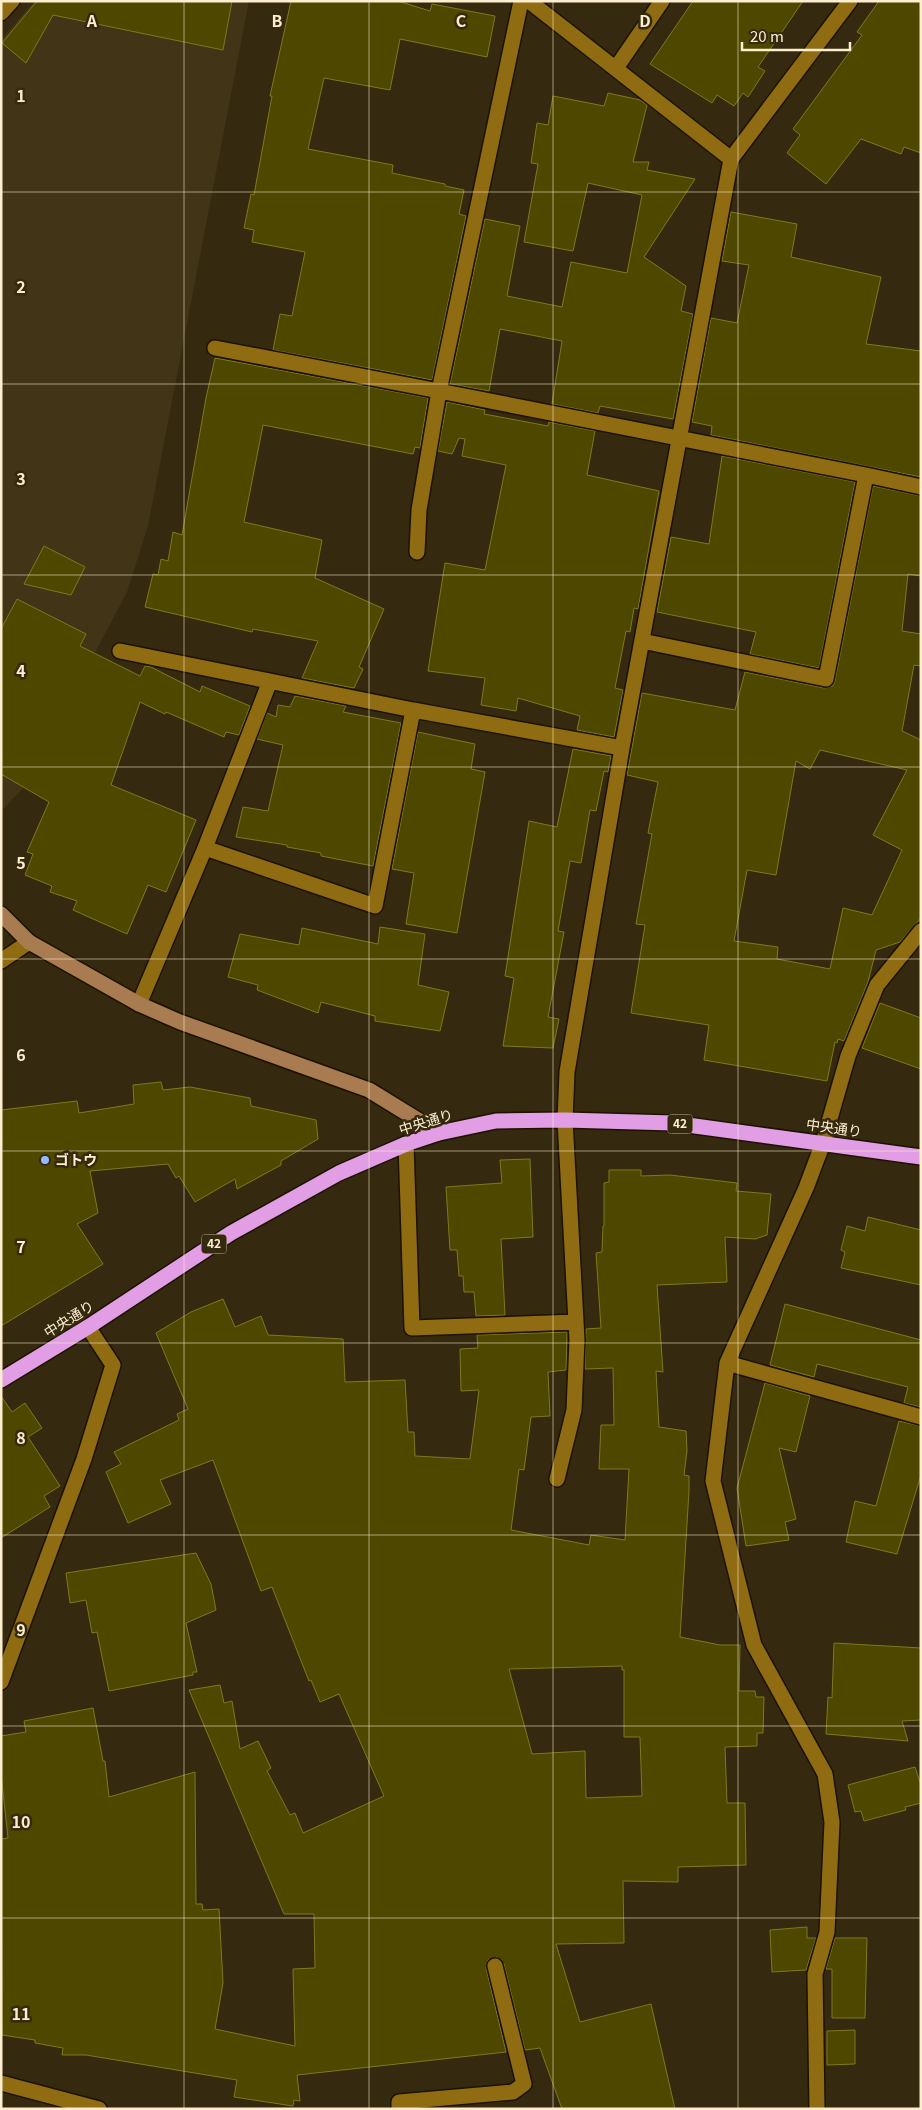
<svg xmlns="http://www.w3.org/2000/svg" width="922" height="2110" font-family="Georgia,'Noto Sans JP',serif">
  <rect width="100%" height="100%" fill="#352a10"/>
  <path fill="#413417" d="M34,1H249L148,526L127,592L24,787L1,811V40Z"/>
  <path fill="#4d4700" stroke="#80781e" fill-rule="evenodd" d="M37,1H232L223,50L53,15L26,63L2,43Z
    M291,1H398L430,11L432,4L495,16L487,57L400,39L390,90L324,78L308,149L393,165L392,173L445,184V186L464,190L459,214L466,216L432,380L273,350L280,314L292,316L305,252L252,242L254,230L244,228L251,194L254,195L272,96H270Z
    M693,1H803L758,67L765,71L748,97L743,93L734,106L717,95L712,103L650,64Z
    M879,1H921V153L904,147L901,154L861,139L826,184L787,153L800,135L793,129L862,35L857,32Z
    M608,93L640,100L647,105L633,162H649L647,170L695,179L644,257L686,286L681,311L693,314L673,419L600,406L598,413L552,404L562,341L500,329L489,391L450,384L485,219L520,226L507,296L562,307L571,262L627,273L642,195L588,183L573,251L524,242L538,164L531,163L537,123L548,125L553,96L604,106Z
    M731,212L797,224L791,257L881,277L866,344L921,351V477L711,435L712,426L692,422L711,318L737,323L749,265L722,261Z
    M215,358L428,398L420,448L415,447L413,454L263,425L244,522L322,540L315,578L384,609L359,667L363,669L354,688L302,678L318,641L253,629L252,632L145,607L153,574L158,575L161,559L168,561L173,532L182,535L206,398Z
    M447,402L485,410L484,414L548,426L549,422L595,431L587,475L659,491L638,609L634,608L630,632L626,631L615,688L623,690L614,737L577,730L580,716L518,698L516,711L481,705L485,678L428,671L445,563L485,570L506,465L462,456L465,439L459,438L452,454L438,451Z
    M722,456L855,482L819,668L750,654L756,632L657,612L671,537L709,544Z
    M873,486L921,496V576L908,574L902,631L921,634V666L914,665L902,731L921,740V918L900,942L876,950L868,982L844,1041L838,1039L837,1043L835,1042L827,1081L704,1060L709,1025L631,1013L645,925L636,924L652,834L648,833L658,782L627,775L642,693L735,710L745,672L824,688L833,686L835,681ZM820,750L907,770L873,835L902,850L872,915L843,908L830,969L777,959L778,947L734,941L747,870L776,875L796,761L810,769Z
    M44,546L85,567L71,595L24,584Z
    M17,599L86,634L80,646L140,676L145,666L151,667L200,692L202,686L250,706L239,735L226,732L224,737L166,712L165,714L140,702L111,785L196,820L166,892L148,885L127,934L73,910L77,901L50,892L52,886L25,875L33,854L27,852L49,802L1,774V629Z
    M295,696L346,706L343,712L401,723L373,866L321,856V853L287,847V845L236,837L243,807L268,811L283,745L257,739L267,713L276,717L278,705L290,707Z
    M418,732L475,744L471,769L485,772L457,933L406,924L414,873L392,869Z
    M573,749L611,756L608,772L604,771L596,811L590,810L581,863L570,861L558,931L564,932L548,1017L559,1019L553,1048L503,1046L514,978L505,976L529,821L557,827Z
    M380,927L425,934L418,985L449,992L440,1031L375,1021V1016L321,1002L318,1013L257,990L258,985L228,977L240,934L299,945L302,928L378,944Z
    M880,1003L921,1018V1069L862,1048Z
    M161,1082L163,1090L190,1087L250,1098L251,1106L316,1120L318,1139L281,1161V1165L237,1189L235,1179L195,1202L179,1176L176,1178L168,1164L90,1171L98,1213L77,1224L103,1264L1,1326V1110L77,1101L79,1113L134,1104L133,1085Z
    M530,1159L533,1237L501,1239L505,1315L476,1316L474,1292H464L463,1276H459L457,1250H450L446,1187L502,1183L500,1160Z
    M609,1170H641V1176L670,1175L737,1183L736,1191L771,1194L767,1235L755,1239L725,1237L727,1282L657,1285L663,1372L656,1371L659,1427L686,1431L687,1451L684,1475L689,1476V1491L680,1637L720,1645H740L739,1691H755L756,1697H764L763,1733H757V1746L725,1747L727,1803H745L746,1865L678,1867V1882L623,1881L624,1943L556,1944L580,2022L651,2004L675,2109H562L540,2048L525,2050L504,1964L497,1957L488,1960L486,1968L506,2052L297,2075L300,2101L294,2100L293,2106L234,2097L237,2080L86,2055H62L63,2048L35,2043V2040L2,2035L1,1839L8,1838L1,1774V1736L26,1732L24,1721L93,1708L103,1761H105L109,1797L195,1772L196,1904H202L203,1910L219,1909L223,1983L215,2029L295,2046L293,1969L315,1968L314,1914H284L189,1690L220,1685L224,1703L232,1701L240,1749L258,1741L271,1768L267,1771L290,1815L295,1813L303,1833L384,1796L339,1694L320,1702L311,1680L309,1681L272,1587L261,1591L213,1460L160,1480L171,1504L128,1523L106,1472L121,1464L114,1452L179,1420L177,1414L188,1409L156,1333L191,1312L223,1299L235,1327L261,1316L268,1335L343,1339L345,1382L405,1380L408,1432H414L415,1456L470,1459L479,1390L461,1391L460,1349L478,1348L477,1335L567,1332L566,1370L548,1372L550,1416L531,1417L524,1470L519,1469L511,1530L589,1545L591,1535L625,1540L629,1469H599L601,1425H614L613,1368L585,1369L586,1329L601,1328L596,1253L602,1252L603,1226H604V1183L609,1182ZM622,1666V1670H624V1737H640L642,1796L586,1798L585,1751L532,1754L509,1669Z
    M868,1217L921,1230V1285L841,1268L845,1252L841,1250L847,1226L865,1231Z
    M785,1304L921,1340V1407L904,1403L908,1387L817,1364L814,1377L770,1365Z
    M765,1383L810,1396L796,1452L779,1448L796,1519L785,1522L789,1540L746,1546L737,1488Z
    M1,1396L12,1412L25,1403L42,1428L28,1437L60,1486L44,1496L50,1507L1,1538Z
    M899,1421L921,1426V1475L897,1554L846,1542L855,1501L876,1506Z
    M196,1553L211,1584L216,1610L186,1623L197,1672H193V1675L109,1691L97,1632L92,1633L86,1600L70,1603L66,1573Z
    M834,1643L921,1648V1720L902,1721L908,1741L826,1734L828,1697L832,1698Z
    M915,1767L921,1785V1803L905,1807L906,1810L864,1821L861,1811L855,1812L848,1785Z
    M807,1927V1938H816L806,1970L772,1972L770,1930Z
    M835,1938H867L865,2018H832V1969H826Z
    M855,2030V2064L827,2065V2031Z"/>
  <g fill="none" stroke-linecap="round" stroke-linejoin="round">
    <defs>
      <path id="street" d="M529,1L731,159L622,748L567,1072L565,1120L577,1340L574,1410L557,1479
        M1,13L12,1
        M616,68L662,1
        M731,159L850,1
        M215,348L439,391L521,1
        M417,552L419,510L439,391L866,475
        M642,641L826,679L866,475L921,487
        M120,651L413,710L375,906L205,848
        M413,710L622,748
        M1,961L29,942
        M139,1004L205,848L270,681
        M406,1144L412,1328L576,1322
        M727,1363L921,1417
        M1,1682L84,1459L113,1365L88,1327
        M1,2083L99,2109
        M399,2109V2102L513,2092L524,2084L495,1966
        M817,2109L815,1974L827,1932L832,1822L825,1774L754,1645L713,1481L727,1363L806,1188L823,1143L848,1056L877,985L921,931"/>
      <path id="secondary" d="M1,914L29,942L139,1004L180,1022L369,1090L439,1133"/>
      <path id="highway" d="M1,1380L88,1327L231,1233L339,1173L406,1144L439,1133L496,1121L565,1120L673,1123L921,1157"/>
    </defs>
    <use href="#street" stroke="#1d1200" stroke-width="18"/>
    <use href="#secondary" stroke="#1d1200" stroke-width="18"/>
    <use href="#highway" stroke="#1d1200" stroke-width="18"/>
    <use href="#street" stroke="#8f6c12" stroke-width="15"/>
    <use href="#secondary" stroke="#a87b51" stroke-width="15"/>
    <use href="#highway" stroke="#e19ee5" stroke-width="15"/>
  </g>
  <path fill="none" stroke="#fdeecf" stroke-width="1" stroke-opacity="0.55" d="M184,1V2109M369,1V2109M553,1V2109M738,1V2109M1,192H921M1,384H921M1,575H921M1,767H921M1,959H921M1,1151H921M1,1343H921M1,1535H921M1,1726H921M1,1918H921"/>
  <circle fill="#95b6fd" stroke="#352a10" stroke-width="2" cx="45" cy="1160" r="5"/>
  <g text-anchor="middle" stroke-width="5" stroke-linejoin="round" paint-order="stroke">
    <g fill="#352a10" stroke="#c1b396" stroke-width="1">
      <rect x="667.5" y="1114.5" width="25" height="19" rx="4"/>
      <rect x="201.5" y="1234.5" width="25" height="19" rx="4"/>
    </g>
    <g font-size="12" font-weight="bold" fill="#fdeecf">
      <text x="680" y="1128">42</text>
      <text x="214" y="1248">42</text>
    </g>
    <g font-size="14" fill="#fdeecf" stroke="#352a10">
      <text transform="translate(426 1122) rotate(-17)" y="5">中央通り</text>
      <text transform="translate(834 1128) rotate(8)" y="5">中央通り</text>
      <text transform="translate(69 1319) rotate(-32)" y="5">中央通り</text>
    </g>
    <g font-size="14" font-weight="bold" fill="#fdeecf" stroke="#352a10" text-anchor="start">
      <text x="55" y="1165">ゴトウ</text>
    </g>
  </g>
  <g font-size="16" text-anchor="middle" font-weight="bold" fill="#fdeecf" stroke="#352a10" stroke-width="5" stroke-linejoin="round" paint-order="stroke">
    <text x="92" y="27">A</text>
    <text x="277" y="27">B</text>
    <text x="461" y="27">C</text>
    <text x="645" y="27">D</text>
    <text x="21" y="102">1</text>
    <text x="21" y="293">2</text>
    <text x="21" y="485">3</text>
    <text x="21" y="677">4</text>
    <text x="21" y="869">5</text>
    <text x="21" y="1061">6</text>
    <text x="21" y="1253">7</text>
    <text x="21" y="1444">8</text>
    <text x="21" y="1636">9</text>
    <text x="21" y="1828">10</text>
    <text x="21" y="2020">11</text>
  </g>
  <rect width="922" height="2110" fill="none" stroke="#fdeecf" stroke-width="5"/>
  <path d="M742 42v8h108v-8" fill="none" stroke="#fdeecf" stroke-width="2.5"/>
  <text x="750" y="42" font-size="15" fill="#fdeecf" stroke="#352a10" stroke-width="4" paint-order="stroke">20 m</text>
</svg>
